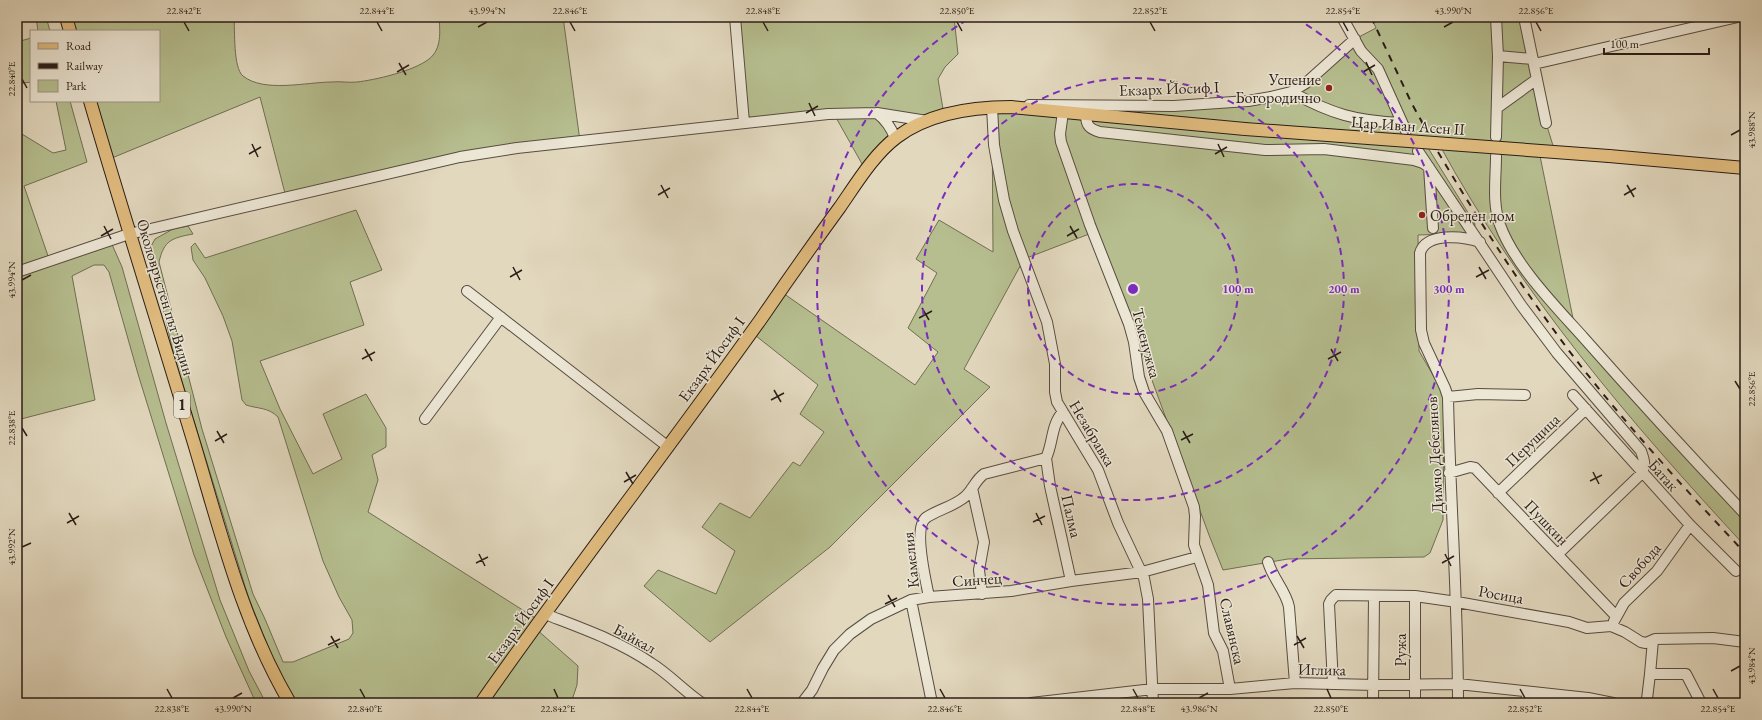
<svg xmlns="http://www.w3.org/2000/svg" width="1762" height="720" font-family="'EB Garamond',serif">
  <rect width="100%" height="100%" fill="#e2d8be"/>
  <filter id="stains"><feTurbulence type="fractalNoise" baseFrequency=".005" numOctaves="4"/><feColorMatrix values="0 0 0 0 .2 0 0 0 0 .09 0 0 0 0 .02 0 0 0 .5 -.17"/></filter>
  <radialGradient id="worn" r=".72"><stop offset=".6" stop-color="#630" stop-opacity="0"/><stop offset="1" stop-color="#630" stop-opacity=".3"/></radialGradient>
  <path fill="#b6be8f" stroke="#706e53" d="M36,17H46L50,31H38Z
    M66,17H234C235,30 233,68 243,76C264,93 307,82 332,82C340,81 349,83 357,82C375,80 414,71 429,59C442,49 440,31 439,17H563L580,141L517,148L286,197L260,97L107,160L90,101H159V31H70Z
    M735,17H954L958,54L945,67L938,79L944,115L927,121L878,114L895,138L866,171L834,114L744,123Z
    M1371,17H1524L1546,123L1555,152L1539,151L1575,328L1745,514V546C1630,422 1520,293 1439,144L1425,143L1475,224L1474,233L1418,235L1419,351L1444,394L1443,520L1430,553L1424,557L1288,559L1223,570L1209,535L1097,231L1024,259L964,369L990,387L830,547L710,642L644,586L658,570L716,594L735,551L702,527L720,503L750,518L793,462L800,466L824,432L800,414L818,385L751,332L780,291L915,385L938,352L908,328L937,273L916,259L939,220L993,252L992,107L1174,106L1291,92L1355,39L1376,28Z
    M31,38V82L17,84V42Z
    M56,101H70L87,162L24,186L48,256L17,267V131L53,153L66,150Z
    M356,210L382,270L350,282L364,325L260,361L280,409L313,474L342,459L323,414L366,394L386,428V447L372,455L378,480L368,512L540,621L535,628L578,666L577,685L571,703H296L276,666L249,599L174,356L158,286L150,260V248L155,239L173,229L188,226L193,234C172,238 164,240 159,262L202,429L253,594L265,619L283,662H293L349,639L353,633L352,620L339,597L323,561L278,417C268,407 258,409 246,405L242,400L232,341L223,316L205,278L193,260L191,247L195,243L205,258Z
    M110,240L122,267L166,423L220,600L249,671L266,703H256L226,637L194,555L138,374L109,272L104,265H94L72,276L95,400L17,420V272Z"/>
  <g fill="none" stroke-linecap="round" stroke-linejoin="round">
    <defs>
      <path id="minor" d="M735,17L744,123
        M1342,17L1361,51L1378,69L1406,131
        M1524,17L1546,123
        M1498,56L1533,59
        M1534,64L1738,17
        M1291,92C1332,114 1355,121 1402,123
        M1029,105L1174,106L1248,101L1271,97L1291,92L1306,83L1355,39
        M992,107L994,145L1004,200L1013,231L1047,322L1055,364V392L1057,402L1098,470L1118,523L1144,578L1148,599L1153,703
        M1497,108L1537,79
        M1063,112L1060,134L1061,142L1090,225L1129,324L1134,342L1139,377L1144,392L1167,431L1194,507L1195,516L1194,545L1208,585L1214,633L1223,651L1230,689
        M877,113C886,120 891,127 895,138
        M1086,115C1086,126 1090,129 1100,132L1265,150L1324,149L1414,160L1423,163L1429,167L1433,228
        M1496,137L1498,56L1496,17
        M1418,151L1521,305L1557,353L1641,451C1644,460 1646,464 1642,473L1558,554
        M1496,156C1496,178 1492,204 1500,225C1514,264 1556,307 1583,337C1636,397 1690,456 1745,514
        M17,272L129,234L460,157L517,148L828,114L877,113L927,121
        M467,291L667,446
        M1573,395L1690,525L1736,571
        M1448,397L1478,394L1525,395
        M425,419L501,317
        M1046,458L1050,486L1071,581
        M1449,473L1470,467L1475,468L1616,616
        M972,488L984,542L979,570L982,594
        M1498,493L1586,409
        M1268,562C1273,579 1286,591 1289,607L1295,683
        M929,597C926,581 912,526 927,517C938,510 951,507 962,499C972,493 974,481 984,474L1046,458C1053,444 1051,424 1063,412
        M911,600L932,703
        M545,614C581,628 619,641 651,663C669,674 684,691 702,703
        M1614,621L1624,603L1657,571L1690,525
        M1653,640L1650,674H1686L1701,703
        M1333,684L1329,604L1331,600L1336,595L1415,596L1457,602L1569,622L1587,628L1611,626L1625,632L1641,642L1646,643L1655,639L1713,638L1745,642
        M802,703L812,690L823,668L834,650L850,634L871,619L911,600L929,597L1011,591L1071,581L1142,572L1197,557
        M1031,703L1153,689H1230L1295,683L1374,685L1458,684L1588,698L1613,703
        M1373,703L1374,596
        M1415,703V596
        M1458,703C1458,601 1450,499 1448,397L1445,388L1424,343L1421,330L1420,253C1426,232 1463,236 1480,242
        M1524,703L1530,693
        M1644,703L1647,699L1650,674"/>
      <path id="major" d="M66,17L70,31
        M90,101C123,214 159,327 193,440C220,529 242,622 290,703
        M1609,156L1745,168
        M481,703C572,573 669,448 761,319C787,281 813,244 840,207C856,184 874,154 897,137C929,113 972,107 1011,107L1245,129"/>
    </defs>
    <use href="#minor" stroke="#584c41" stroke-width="12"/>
    <use href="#major" stroke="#2a1d17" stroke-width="14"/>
    <use href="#minor" stroke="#ece6d5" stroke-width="10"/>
    <use href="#major" stroke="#e1bc7f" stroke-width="12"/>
    <path stroke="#2a1d17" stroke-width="2" stroke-dasharray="7 7" stroke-linecap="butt" d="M1371,17L1412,104L1428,133
      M1438,152C1479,221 1522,288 1570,352C1624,423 1685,489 1745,553"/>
    <defs>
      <path id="major-bridge" d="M1245,129L1609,156"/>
    </defs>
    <use href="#major-bridge" stroke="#2a1d17" stroke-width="14" stroke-linecap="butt"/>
    <use href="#major-bridge" stroke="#e1bc7f" stroke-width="12"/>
  </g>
  <path fill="none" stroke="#2a1d17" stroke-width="1.5" d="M184,22L189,31M377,22L382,31M570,22L575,31M763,22L768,31M957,22L962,31M1150,22L1155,31M1343,22L1348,31M1536,22L1541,31M478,27L487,22M1444,27L1453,22M1366,62L1372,75M399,63L406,75M397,72L409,65M1363,72L1375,65M22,79L27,88M809,103L815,116M806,113L818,106M1731,135L1740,130M252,144L258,157M1218,144L1224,157M249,154L261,147M1215,154L1227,147M661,185L668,198M1627,185L1634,197M658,195L670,188M1624,195L1636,188M104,226L111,239M1070,226L1077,238M101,236L113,229M1067,236L1079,229M513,267L520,280M1479,267L1486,279M510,277L522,270M1476,277L1489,270M22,280L31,275M922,308L929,320M919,318L932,311M365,349L372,361M1331,349L1338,361M362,359L375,352M1328,359L1341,352M1735,381L1740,389M774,390L781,402M771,400L784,393M22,428L27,436M217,431L224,443M1183,431L1190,443M1181,440L1193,434M215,441L227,434M626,472L633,484M1593,472L1599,484M1590,481L1602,475M624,482L636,475M69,513L76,525M1036,513L1042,525M1033,522L1045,516M67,523L79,516M22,547L31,543M479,554L485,566M1445,554L1451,566M476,563L488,557M1442,563L1454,556M888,595L895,607M885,604L897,598M331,636L338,648M1297,636L1304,648M328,645L340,639M1294,645L1306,638M1731,671L1740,666M167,689L172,698M360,689L365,698M554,689L558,698M747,689L752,698M940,689L945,698M1133,689L1138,698M1327,689L1331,698M1520,689L1525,698M1713,689L1718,698M233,698L242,693M1199,698L1208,693"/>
  <g fill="none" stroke="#7b2cbf" stroke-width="2" stroke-dasharray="7 5">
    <circle cx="1133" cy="289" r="105"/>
    <circle cx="1133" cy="289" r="211"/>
    <path d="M1296 18A316 316 0 1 1 970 18"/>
  </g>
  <g fill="#8f2418" stroke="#ece6d5" stroke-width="1.5">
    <circle cx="1329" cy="88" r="4"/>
    <circle cx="1422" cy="215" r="4"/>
  </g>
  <g text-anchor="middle" stroke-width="3" stroke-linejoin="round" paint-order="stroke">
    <rect fill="#ece6d5" stroke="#645950" stroke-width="1" x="174" y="392" width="16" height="26" rx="3"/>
    <g font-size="15" font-weight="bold" fill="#2a1d17">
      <text x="182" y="410">1</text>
    </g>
    <g font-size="16" fill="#2a1d17" stroke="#ece6d5" text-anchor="end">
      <text x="1321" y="85">Успение<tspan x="1321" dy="18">Богородично</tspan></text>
      <text x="1430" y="221" text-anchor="start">Обреден дом</text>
    </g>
    <g font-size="16" fill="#2a1d17" stroke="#ece6d5">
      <text transform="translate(1169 88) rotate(-2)" y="6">Екзарх Йосиф I</text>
      <text transform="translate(1408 125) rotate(4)" y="6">Цар Иван Асен II</text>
      <text transform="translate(166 297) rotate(73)" y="6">Околовръстен път Видин</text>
      <text transform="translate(1147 343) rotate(75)" y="6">Теменужка</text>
      <text transform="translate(711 359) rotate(-54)" y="6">Екзарх Йосиф I</text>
      <text transform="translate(1093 433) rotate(59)" y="6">Незабравка</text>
      <text transform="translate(1532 440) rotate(-44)" y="6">Перущица</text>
      <text transform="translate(1434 455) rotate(-93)" y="6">Димчо Дебелянов</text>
      <text transform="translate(1664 475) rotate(48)" y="6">Батак</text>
      <text transform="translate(1072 516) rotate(77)" y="6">Палма</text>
      <text transform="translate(1547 522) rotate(46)" y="6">Пушкин</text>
      <text transform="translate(910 560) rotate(-96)" y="6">Камелия</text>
      <text transform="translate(1639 565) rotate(-48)" y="6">Свобода</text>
      <text transform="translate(977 579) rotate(-4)" y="6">Синчец</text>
      <text transform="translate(1501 594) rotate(10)" y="6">Росица</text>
      <text transform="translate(520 621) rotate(-54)" y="6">Екзарх Йосиф I</text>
      <text transform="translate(1233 631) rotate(77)" y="6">Славянска</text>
      <text transform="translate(635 638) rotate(28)" y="6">Байкал</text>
      <text transform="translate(1400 650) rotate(-90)" y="6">Ружа</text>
      <text transform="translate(1322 669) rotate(1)" y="6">Иглика</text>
    </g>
  </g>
  <circle cx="1133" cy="289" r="6" fill="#7b2cbf" stroke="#ece6d5" stroke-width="2"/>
  <g font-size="12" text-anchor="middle" font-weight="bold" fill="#7b2cbf" stroke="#ece6d5" stroke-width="3" stroke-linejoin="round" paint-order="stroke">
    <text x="1238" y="293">100 m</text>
    <text x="1344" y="293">200 m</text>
    <text x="1449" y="293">300 m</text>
  </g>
  <rect width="1762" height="720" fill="none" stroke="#e2d8be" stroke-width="44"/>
  <rect x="30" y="30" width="130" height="72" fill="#ece6d5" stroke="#9e9689"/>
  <rect x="38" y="43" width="20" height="6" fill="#e1bc7f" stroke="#9e9689"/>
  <text x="66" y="50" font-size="12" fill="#2a1d17">Road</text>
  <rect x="38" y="63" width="20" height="6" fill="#2a1d17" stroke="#9e9689"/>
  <text x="66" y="70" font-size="12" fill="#2a1d17">Railway</text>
  <rect x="38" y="80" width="20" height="12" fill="#b6be8f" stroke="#9e9689"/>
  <text x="66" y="90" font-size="12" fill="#2a1d17">Park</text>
  <path d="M1604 48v6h105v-6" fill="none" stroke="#2a1d17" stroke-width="2"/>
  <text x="1610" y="48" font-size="12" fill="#2a1d17" stroke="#ece6d5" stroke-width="3" paint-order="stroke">100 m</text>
  <rect x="22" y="22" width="1718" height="676" fill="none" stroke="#2a1d17" stroke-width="1.5"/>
  <g font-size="10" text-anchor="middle" fill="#2a1d17">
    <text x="184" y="14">22.842°E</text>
    <text x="377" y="14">22.844°E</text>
    <text x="487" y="14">43.994°N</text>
    <text x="570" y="14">22.846°E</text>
    <text x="763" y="14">22.848°E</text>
    <text x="957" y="14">22.850°E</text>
    <text x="1150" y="14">22.852°E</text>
    <text x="1343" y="14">22.854°E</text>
    <text x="1453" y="14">43.990°N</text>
    <text x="1536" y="14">22.856°E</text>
    <text transform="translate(11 79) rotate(-90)" y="4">22.840°E</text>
    <text transform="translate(1751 130) rotate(-90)" y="4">43.988°N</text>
    <text transform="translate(11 280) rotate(-90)" y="4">43.994°N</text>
    <text transform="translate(1751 389) rotate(-90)" y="4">22.856°E</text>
    <text transform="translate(11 428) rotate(-90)" y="4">22.838°E</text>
    <text transform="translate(11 547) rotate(-90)" y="4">43.992°N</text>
    <text transform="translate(1751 666) rotate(-90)" y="4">43.984°N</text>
    <text x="172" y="712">22.838°E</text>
    <text x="233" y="712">43.990°N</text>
    <text x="365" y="712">22.840°E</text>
    <text x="558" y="712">22.842°E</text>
    <text x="752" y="712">22.844°E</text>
    <text x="945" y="712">22.846°E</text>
    <text x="1138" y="712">22.848°E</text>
    <text x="1199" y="712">43.986°N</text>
    <text x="1331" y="712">22.850°E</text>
    <text x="1525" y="712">22.852°E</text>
    <text x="1718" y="712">22.854°E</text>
  </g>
  <rect width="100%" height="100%" filter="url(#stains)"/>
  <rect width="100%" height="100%" fill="url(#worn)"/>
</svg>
